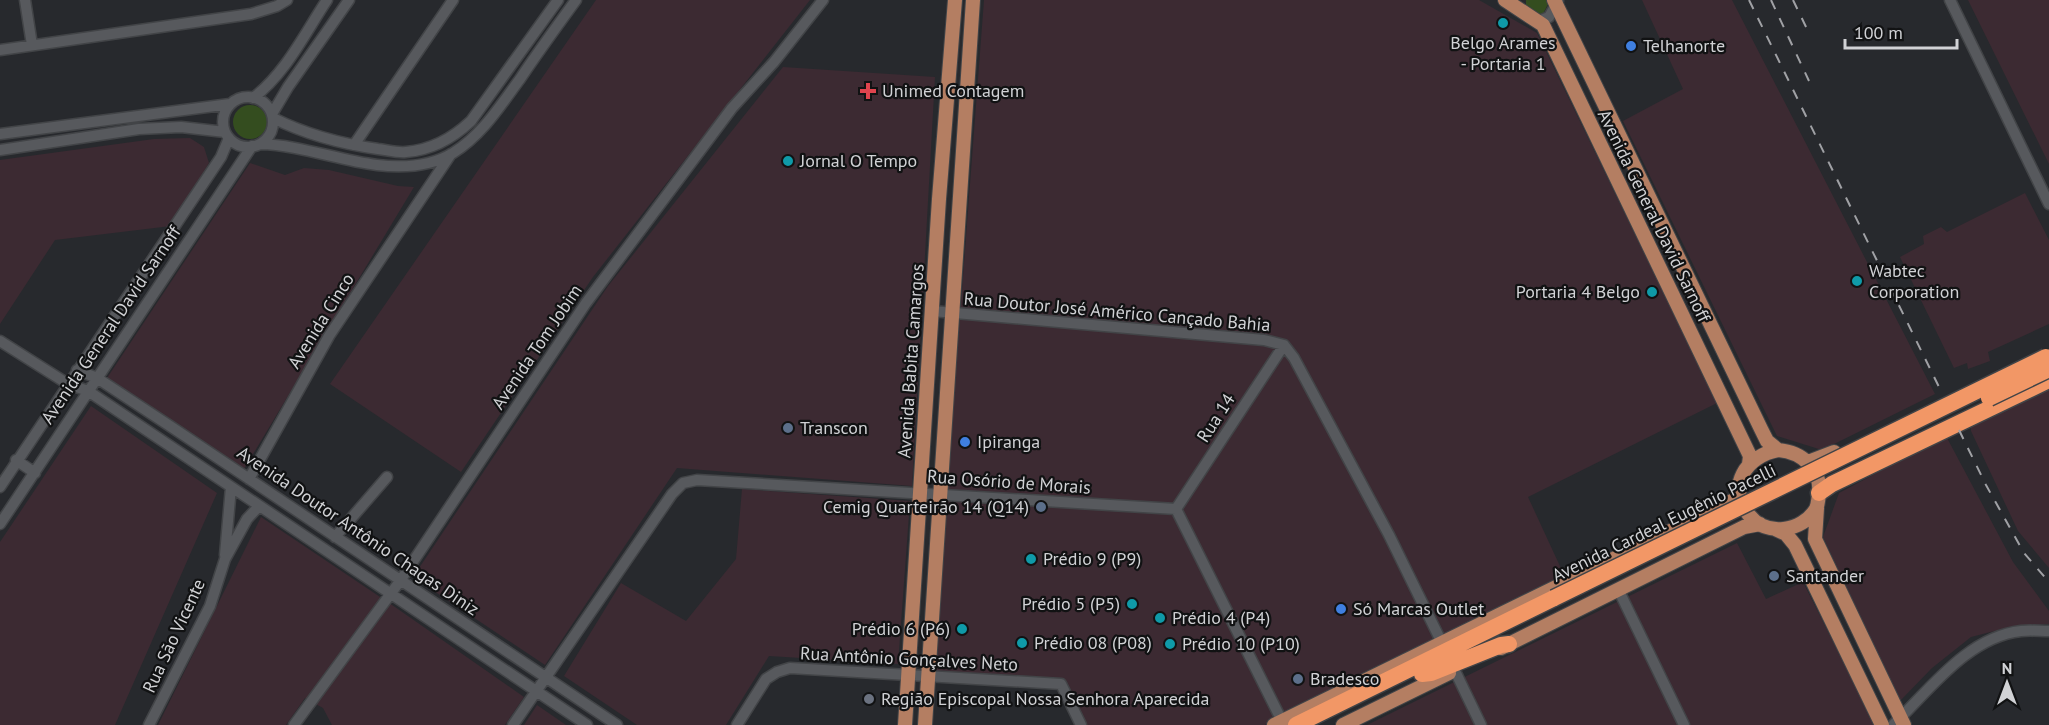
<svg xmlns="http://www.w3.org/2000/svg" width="2049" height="725" font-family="'PT Sans',sans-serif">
  <rect width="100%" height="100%" fill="#27292d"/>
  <path fill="#3c2a32" d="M596,0H810L593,277L461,472L330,384Z
    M984,0H1479L1537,33L1717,403L1528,497L1565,577L1265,725H1085L1064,681L933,672Z
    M1642,0H1732L1935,394L1822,450L1777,436L1623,121L1683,89Z
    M1968,0H2049V164Z
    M783,67L935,77L912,486L677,468L545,665L413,577L608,286Z
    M190,138L204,147L209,163L171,226L55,240L0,324V160L154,139Z
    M250,163L285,175L304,168L329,170L398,186L414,187L244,469L107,378Z
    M2025,193L2049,240V324L1988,352L1990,361L1968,369L1967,363L1954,368L1900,257L1924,244L1923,236L1941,227L1947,232Z
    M2049,387V568L2018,531L1971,431V426Z
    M91,406L217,493L115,725H0V542Z
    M1946,436L2013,562L2049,611V624L2010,627L1971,637L1932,668L1900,701L1823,537L1839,493Z
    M742,489L910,501L898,664L769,656L726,725H637L564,676L621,583L686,621L736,559Z
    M261,517L395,607L524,697L505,725H332L323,708L305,698L286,725H158Z
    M1737,543L1766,599L1803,582L1875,725H1367Z
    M537,705L566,725H524Z"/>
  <path fill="#344d1f" d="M1526,0H1546L1548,4L1543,14L1537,15L1526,7Z
    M233 122a17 17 0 1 1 34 0a17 17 0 1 1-34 0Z"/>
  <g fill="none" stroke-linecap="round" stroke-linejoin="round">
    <defs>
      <path id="minor" d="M25,0L32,45
        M1950,0L2049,204
        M1539,21L1549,17L1558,1
        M0,50L251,14L277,6L287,0
        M223 122a25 25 0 1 1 50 0a25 25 0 1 1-50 0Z
        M253,98C286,73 305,33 327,0
        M272,114L288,87L349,0
        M273,118C305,134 342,144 378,149C387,150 397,153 406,152C431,150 453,138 471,121L558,0
        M0,134L230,104
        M260,144C300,145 337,160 377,165C402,168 430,167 453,153C482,135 500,106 520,79C538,52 557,26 576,0
        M354,145L453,0
        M0,150L139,129L181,127L225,132
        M932,311L1264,340L1284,345L1294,358L1389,535L1442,643
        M0,341L68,384L88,391L587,725
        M77,370L97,378L170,426L617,725
        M16,460L35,473
        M249,479L329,336L451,154
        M0,487L221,157L229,138
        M1176,509L1284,345
        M0,524L252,146
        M335,537L387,477
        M225,555L231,487
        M1618,589L1684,725
        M1455,671L1481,725
        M149,725L210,606L225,559L247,519L259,506
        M294,725L400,581L586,303L732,108L774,62L823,0
        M513,725L672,494L683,483L697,480L1176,509L1282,721
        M737,725L766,679L777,672L790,668L1061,684L1081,725
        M1893,725C1929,691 1967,637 2021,631C2030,630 2040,631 2049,631"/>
      <path id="major" d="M1505,0L1543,25L1750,456L1749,464
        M1554,0L1761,429L1767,441L1778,450
        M1778,450C1802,452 1822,469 1819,495C1818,500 1818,505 1816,509C1802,532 1766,537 1749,515C1726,486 1746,456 1778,450Z
        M1808,462L1834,452
        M1817,508L1815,539L1904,725
        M1775,529L1786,534L1795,545L1882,725
        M1501,648L1744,527L1760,524
        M905,725L939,199L955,0
        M925,725L973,0
        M1274,725L1740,497
        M1343,725L1449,673"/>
      <path id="highway" d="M1819,493L1832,484L2049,380
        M1422,674L1431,673L1501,645L1509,644
        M1296,725L1554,598"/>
    </defs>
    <use href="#minor" stroke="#424447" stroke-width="13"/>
    <use href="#major" stroke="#424447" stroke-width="16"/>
    <use href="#highway" stroke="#424447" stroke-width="19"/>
    <use href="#minor" stroke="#57595d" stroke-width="10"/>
    <use href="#major" stroke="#b47e62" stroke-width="14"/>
    <use href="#highway" stroke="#f29766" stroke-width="16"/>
    <path stroke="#a0a1a5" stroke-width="2" stroke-dasharray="10 10" stroke-linecap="butt" d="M1749,0L1940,389
      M1771,0L1809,81
      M1793,0L1808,31
      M1959,430L1986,485L2024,553L2049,582"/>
    <defs>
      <path id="highway-bridge" d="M1989,398L2049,369
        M1554,598L2046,357"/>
    </defs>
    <use href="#highway-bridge" stroke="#424447" stroke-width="19" stroke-linecap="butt"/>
    <use href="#highway-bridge" stroke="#f29766" stroke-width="16"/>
  </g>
  <g fill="#0f9aa8" stroke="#111213" stroke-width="2">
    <circle cx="1503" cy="23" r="6"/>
    <circle cx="788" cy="161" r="6"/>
    <circle cx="1857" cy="281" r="6"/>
    <circle cx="1652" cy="292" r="6"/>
    <circle cx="1031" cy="559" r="6"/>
    <circle cx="1132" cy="604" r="6"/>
    <circle cx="1160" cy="618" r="6"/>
    <circle cx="962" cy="629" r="6"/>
    <circle cx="1022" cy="643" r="6"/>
    <circle cx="1170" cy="644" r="6"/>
  </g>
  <g fill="#3f7fe0" stroke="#111213" stroke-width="2">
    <circle cx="1631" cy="46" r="6"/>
    <circle cx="965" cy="442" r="6"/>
    <circle cx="1341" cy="609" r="6"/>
  </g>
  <path fill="#e0444e" stroke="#111213" stroke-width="2" d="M865 82h6v6h6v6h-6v6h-6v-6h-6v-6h6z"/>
  <g fill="#5c6f8a" stroke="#111213" stroke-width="2">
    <circle cx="788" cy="428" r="6"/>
    <circle cx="1041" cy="507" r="6"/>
    <circle cx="1774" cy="576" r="6"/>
    <circle cx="1298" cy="679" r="6"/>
  </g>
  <circle fill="#6b7280" stroke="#111213" stroke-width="2" cx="869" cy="699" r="6"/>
  <g text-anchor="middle" stroke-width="4.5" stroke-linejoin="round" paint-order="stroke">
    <g font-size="18" fill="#d1d2d5" stroke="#111213" text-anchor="start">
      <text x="1503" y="49" text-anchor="middle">Belgo Arames<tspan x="1503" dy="21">- Portaria 1</tspan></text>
      <text x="1643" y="52">Telhanorte</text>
      <text x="882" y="97">Unimed Contagem</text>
      <text x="800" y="167">Jornal O Tempo</text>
      <text x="1869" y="277">Wabtec<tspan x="1869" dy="21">Corporation</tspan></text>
      <text x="1640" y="298" text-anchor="end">Portaria 4 Belgo</text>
      <text x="800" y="434">Transcon</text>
      <text x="977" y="448">Ipiranga</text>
      <text x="1029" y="513" text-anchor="end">Cemig Quarteirão 14 (Q14)</text>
      <text x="1043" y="565">Prédio 9 (P9)</text>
      <text x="1786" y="582">Santander</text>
      <text x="1120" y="610" text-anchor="end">Prédio 5 (P5)</text>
      <text x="1353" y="615">Só Marcas Outlet</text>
      <text x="1172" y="624">Prédio 4 (P4)</text>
      <text x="950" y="635" text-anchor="end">Prédio 6 (P6)</text>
      <text x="1034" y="649">Prédio 08 (P08)</text>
      <text x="1182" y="650">Prédio 10 (P10)</text>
      <text x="1310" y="685">Bradesco</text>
      <text x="881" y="705">Região Episcopal Nossa Senhora Aparecida</text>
    </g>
    <g font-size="18" fill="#d1d2d5" stroke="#111213">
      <text transform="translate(1654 216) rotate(64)" y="6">Avenida General David Sarnoff</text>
      <text transform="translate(1117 312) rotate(5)" y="6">Rua Doutor José Américo Cançado Bahia</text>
      <text transform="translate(321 321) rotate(-58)" y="6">Avenida Cinco</text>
      <text transform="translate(111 325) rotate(-56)" y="6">Avenida General David Sarnoff</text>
      <text transform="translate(537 347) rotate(-56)" y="6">Avenida Tom Jobim</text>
      <text transform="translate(911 361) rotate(-86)" y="6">Avenida Babita Camargos</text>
      <text transform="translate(1216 418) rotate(-57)" y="6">Rua 14</text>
      <text transform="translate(1009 482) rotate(4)" y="6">Rua Osório de Morais</text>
      <text transform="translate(1664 523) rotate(-26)" y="6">Avenida Cardeal Eugênio Pacelli</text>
      <text transform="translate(358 531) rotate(34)" y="6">Avenida Doutor Antônio Chagas Diniz</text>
      <text transform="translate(174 636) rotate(-65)" y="6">Rua São Vicente</text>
      <text transform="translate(909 659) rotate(3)" y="6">Rua Antônio Gonçalves Neto</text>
    </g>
  </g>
  <g transform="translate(2007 683)" stroke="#111213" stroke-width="4.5" paint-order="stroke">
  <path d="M0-4.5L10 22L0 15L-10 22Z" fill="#d1d2d5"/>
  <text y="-9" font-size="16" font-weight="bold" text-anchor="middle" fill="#d1d2d5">N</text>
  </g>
  <path d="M1845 39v9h112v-9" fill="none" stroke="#d1d2d5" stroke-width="3"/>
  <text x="1854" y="39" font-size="18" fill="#d1d2d5" stroke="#111213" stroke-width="4.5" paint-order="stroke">100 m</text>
</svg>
